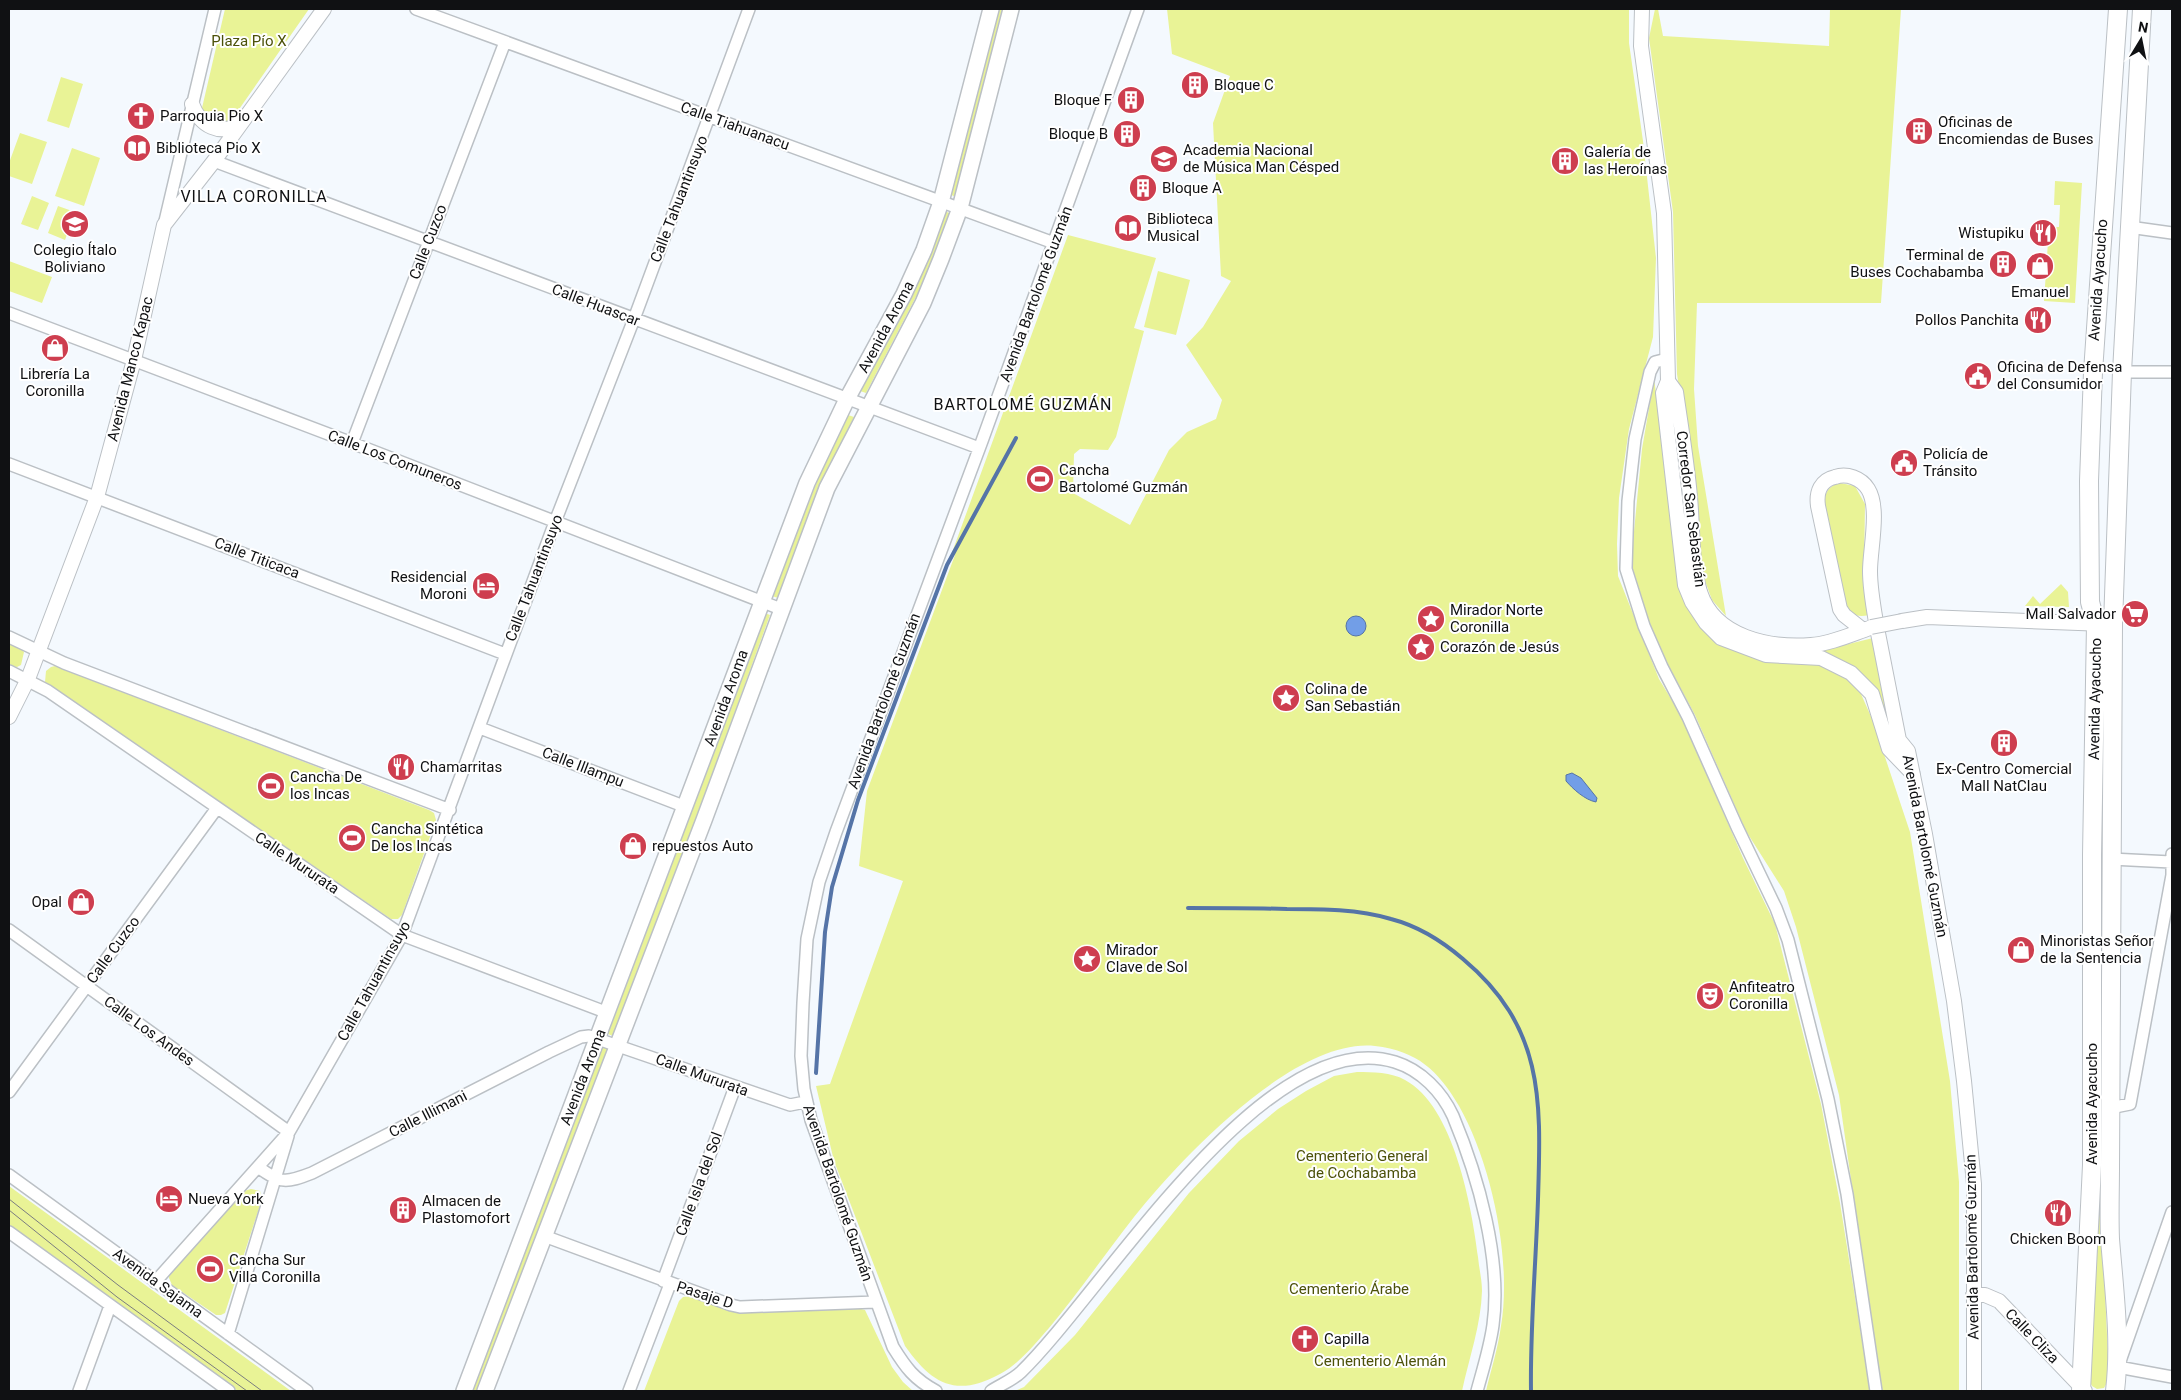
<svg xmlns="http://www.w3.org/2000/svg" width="2181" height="1400" font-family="Roboto,sans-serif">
  <rect width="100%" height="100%" fill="#f4f9fe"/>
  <path fill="#e9f396" d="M225,9H309L235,115L229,120L221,123L204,117L202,108Z
    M996,9H1002L955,197L950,194Z
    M1167,9H1629V43L1643,141L1656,258L1653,337L1629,429L1619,498L1617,544L1618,576L1659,679L1682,717L1743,858L1775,924L1821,1104L1840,1203L1870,1391H1486C1491,1370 1498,1348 1501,1326C1512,1261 1492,1164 1459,1106C1438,1070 1417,1051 1375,1046C1295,1037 1180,1159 1134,1217C1105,1254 1079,1292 1049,1328C1035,1344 1020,1363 1000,1374C956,1398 932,1384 905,1346L834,1161L816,1086L830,1084L903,881L859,866L867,791L955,555L950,558L1068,235L1156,258L1134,328L1144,331L1116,437L1108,450L1080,449L1074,454L1073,493L1130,525L1169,450L1187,432L1216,419L1222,400L1186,345L1203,327L1231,281L1221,276L1213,123L1230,76L1172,54Z
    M1655,9H1658L1663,36L1829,46L1830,9H1901L1881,303H1697L1694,389L1698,446L1726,616L1712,600L1704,578L1697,539V510L1677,374L1673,212L1649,38Z
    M61,77L83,84L69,128L47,121Z
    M20,133L47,142L32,184L9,176V163Z
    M72,148L100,158L84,206L55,196Z
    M2055,181L2082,183L2075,303L2044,301L2049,227H2059L2060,205H2054Z
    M32,196L49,203L38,230L21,224Z
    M58,206L75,212L65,240L48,233Z
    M945,211L951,214L919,291L866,393L860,391L899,321L917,282Z
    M9,261L52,277L42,303L9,291Z
    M1158,271L1190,280L1176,335L1144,327Z
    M1654,379L1687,602L1700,627L1723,645L1809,660L1846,677L1861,694L1873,721L1910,832L1950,1081L1959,1182V1391H1881L1839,1095L1796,927L1784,891L1746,831L1695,715L1659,648L1633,580L1632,552L1642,449Z
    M848,415L854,417L815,499L778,598L772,596L827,456Z
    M1840,483L1855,486L1865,504L1864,570L1869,615C1859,617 1852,616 1846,608L1823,506C1825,494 1827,486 1840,483Z
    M2061,584L2068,592L2069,607L2025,606L2033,596L2040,604Z
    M765,613L770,615L698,814L613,1036L608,1034Z
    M1873,638L1892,739L1860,672L1840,660L1820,651Z
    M9,643L20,647L24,652L21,665L17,667L9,666Z
    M55,666L429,810L434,813L436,820L402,915L398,919H391L45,682L46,671L51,667Z
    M2101,1017L2102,1225L2109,1379L2104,1388L2097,1389L2092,1386L2089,1380L2098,1225Z
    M602,1047L608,1049L478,1391H471Z
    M1357,1072C1373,1072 1391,1072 1405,1080C1454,1106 1472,1208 1478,1257C1479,1268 1482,1280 1482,1291C1481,1325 1469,1358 1462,1391H1015L1024,1387L1075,1335L1189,1193L1239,1141L1278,1109L1306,1091L1334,1076Z
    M9,1186L291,1391H238L9,1226Z
    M251,1189L260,1191L262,1199L225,1313L221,1315H216L172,1285L169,1278V1273L244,1191Z
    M690,1296L743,1313L861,1309L865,1310L892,1367L903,1382L913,1391H644L679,1301L683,1297Z"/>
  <path fill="#729ee7" stroke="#5574a7" d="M1346 626a10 10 0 1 1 20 0a10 10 0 1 1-20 0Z
    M1572,773L1581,778L1597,798L1596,802C1585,800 1573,789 1566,781V775Z"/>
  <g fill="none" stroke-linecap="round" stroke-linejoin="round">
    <path stroke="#5574a7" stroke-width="4" d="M1188,908C1221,908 1254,908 1287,909C1321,909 1358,909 1391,919C1418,926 1442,941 1463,959C1545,1028 1541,1101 1538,1199C1536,1263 1530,1327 1531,1391
      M816,1073L825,932L832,887L858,800L947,565L1016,438"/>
    <defs>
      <path id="minor" d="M416,9L1054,243
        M214,161L979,448
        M165,221L215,9
        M2129,227L2172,233
        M9,313L352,443L781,609
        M1667,359L1655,362L1650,372L1635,439L1628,501L1626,569L1644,626L1662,667L1688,717L1737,827L1776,908L1788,940L1828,1099L1847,1194L1876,1391
        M2122,372H2172
        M352,443L505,42
        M9,464L505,654
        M9,637L64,663L450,810
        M9,671L48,691L402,935L608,1013
        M480,728L686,807
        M2111,859L2171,862
        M9,930L289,1132
        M9,1092L217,808
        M2110,1108L2130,1104L2172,875V854
        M258,1167C281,1184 286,1183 312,1173L549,1052L581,1037L589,1036L790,1105L805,1102
        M9,1175L307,1391
        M2172,1212L2118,1367L2172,1377
        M9,1232L229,1391
        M544,1236L731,1305L740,1307L875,1302
        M663,1281L735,1087
        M155,1282L289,1132L402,935L555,522L634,319L749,9
        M228,1334L288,1136
        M79,1391L110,1306
        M629,1391L670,1284
        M936,1391C914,1379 906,1368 893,1347L811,1120L804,1089L801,1056L803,1003L807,939L819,882L836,832L982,441L1138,9
        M991,1391C1000,1385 1013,1380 1021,1372C1102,1294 1266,1021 1395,1062C1421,1070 1442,1092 1453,1116C1478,1176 1502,1260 1493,1325C1490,1347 1483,1369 1477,1391"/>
      <path id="tertiary" d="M1642,9L1641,46L1664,213L1668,381L1663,393L1685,585L1692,602L1706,623L1721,638L1766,655L1821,658L1851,673L1872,694L1889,749L1913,774
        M192,104C200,126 220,137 241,123
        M1668,381L1676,392C1681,427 1687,462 1690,497C1693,529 1691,561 1700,592C1715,638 1770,648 1811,645C1830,644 1852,634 1870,628
        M1902,621L1927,617L2105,624
        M1863,630L1844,615L1840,609L1818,506C1816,492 1821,480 1835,477C1847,473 1861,478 1868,489C1880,508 1870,549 1870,571C1870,590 1874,610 1877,628C1884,665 1892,703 1899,740L1908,751L1925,834L1954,1001L1964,1081L1974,1184V1391
        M9,717L28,679L97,497L134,360L164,225L214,161L324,9
        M1973,1295H1985L1999,1301L2085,1391"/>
      <path id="secondary" d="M464,1391L807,483L847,399L904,294L924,250L941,202L991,9
        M485,1391L704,820L827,488L923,303L941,259L960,208L1011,9"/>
      <path id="primary" d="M2081,1391L2092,1165V855L2096,624L2090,602L2089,481L2093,372L2118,9
        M2115,1391C2121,1340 2114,1290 2110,1239C2109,1214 2110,1190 2110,1166L2113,624L2122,372L2142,9"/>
    </defs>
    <use href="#minor" stroke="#bbc0c5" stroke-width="14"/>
    <use href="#tertiary" stroke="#bbc0c5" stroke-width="16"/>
    <use href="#secondary" stroke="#bbc0c5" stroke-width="18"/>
    <use href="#primary" stroke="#bbc0c5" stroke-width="20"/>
    <use href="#minor" stroke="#fff" stroke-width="11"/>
    <use href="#tertiary" stroke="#fff" stroke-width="14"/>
    <use href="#secondary" stroke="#fff" stroke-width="15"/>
    <use href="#primary" stroke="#fff" stroke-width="18"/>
    <path stroke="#7a7c80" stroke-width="1" d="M9,1199L118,1285L262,1391
      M9,1210L117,1297L247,1391"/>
    <defs>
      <path id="tertiary-bridge" d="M1871,627L1902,621"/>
    </defs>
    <use href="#tertiary-bridge" stroke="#bbc0c5" stroke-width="16" stroke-linecap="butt"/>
    <use href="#tertiary-bridge" stroke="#fff" stroke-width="14"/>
  </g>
  <defs>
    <symbol id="building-disc" viewBox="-11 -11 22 22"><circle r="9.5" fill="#ce3e4f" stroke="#fff"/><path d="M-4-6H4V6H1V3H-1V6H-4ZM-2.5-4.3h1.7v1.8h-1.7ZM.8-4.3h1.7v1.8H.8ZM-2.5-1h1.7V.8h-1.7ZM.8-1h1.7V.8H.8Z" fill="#fff"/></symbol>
    <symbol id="church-disc" viewBox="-11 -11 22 22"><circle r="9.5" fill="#ce3e4f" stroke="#fff"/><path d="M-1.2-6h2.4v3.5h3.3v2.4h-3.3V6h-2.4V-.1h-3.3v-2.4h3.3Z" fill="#fff"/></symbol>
    <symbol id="library-disc" viewBox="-11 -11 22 22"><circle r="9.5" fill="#ce3e4f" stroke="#fff"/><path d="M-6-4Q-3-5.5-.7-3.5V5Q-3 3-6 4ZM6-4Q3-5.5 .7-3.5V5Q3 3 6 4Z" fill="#fff"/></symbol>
    <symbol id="university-disc" viewBox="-11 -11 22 22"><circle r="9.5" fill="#ce3e4f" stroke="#fff"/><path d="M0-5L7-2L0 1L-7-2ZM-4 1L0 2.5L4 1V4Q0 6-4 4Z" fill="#fff"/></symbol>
    <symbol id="school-disc" viewBox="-11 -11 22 22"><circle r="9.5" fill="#ce3e4f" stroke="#fff"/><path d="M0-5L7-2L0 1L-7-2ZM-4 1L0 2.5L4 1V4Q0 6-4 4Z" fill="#fff"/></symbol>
    <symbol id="restaurant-disc" viewBox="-11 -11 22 22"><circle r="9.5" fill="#ce3e4f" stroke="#fff"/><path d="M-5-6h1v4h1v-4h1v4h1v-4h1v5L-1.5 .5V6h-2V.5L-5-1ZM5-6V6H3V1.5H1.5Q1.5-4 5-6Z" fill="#fff"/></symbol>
    <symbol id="shop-disc" viewBox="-11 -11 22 22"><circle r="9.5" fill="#ce3e4f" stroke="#fff"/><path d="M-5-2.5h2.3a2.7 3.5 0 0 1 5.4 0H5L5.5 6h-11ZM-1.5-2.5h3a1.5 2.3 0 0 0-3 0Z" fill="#fff"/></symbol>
    <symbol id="civic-disc" viewBox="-11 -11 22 22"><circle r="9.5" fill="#ce3e4f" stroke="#fff"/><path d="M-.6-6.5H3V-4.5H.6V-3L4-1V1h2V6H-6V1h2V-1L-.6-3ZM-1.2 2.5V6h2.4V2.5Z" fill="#fff"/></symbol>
    <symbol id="stadium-disc" viewBox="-11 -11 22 22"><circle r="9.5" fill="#ce3e4f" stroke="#fff"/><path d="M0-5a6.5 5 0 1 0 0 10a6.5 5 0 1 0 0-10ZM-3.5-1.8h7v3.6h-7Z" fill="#fff"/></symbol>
    <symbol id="hotel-disc" viewBox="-11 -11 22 22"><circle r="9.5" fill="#ce3e4f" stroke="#fff"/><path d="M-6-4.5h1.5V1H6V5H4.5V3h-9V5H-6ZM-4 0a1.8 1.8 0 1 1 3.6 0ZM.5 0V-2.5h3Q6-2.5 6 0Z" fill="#fff"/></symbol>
    <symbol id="supermarket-disc" viewBox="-11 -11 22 22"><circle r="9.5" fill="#ce3e4f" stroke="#fff"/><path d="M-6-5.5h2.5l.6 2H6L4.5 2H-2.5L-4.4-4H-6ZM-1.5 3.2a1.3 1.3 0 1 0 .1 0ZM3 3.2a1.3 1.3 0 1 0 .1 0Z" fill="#fff"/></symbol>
    <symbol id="sight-disc" viewBox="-11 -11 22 22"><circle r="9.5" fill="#ce3e4f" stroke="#fff"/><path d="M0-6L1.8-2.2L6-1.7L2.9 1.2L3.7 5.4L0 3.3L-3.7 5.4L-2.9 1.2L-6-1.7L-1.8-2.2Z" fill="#fff"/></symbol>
    <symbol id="theatre-disc" viewBox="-11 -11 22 22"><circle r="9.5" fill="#ce3e4f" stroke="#fff"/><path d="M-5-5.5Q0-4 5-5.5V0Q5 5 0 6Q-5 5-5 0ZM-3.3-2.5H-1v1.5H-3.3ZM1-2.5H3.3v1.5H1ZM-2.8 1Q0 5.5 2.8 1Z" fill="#fff"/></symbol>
  </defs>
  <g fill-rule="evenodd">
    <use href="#building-disc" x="1179" y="69" width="32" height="32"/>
    <use href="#building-disc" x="1115" y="84" width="32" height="32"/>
    <use href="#church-disc" x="125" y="100" width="32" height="32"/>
    <use href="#building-disc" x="1903" y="115" width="32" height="32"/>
    <use href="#building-disc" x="1111" y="118" width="32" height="32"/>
    <use href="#library-disc" x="121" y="132" width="32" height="32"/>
    <use href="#university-disc" x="1148" y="143" width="32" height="32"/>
    <use href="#building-disc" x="1549" y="145" width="32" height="32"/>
    <use href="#building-disc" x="1127" y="172" width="32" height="32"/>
    <use href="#school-disc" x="59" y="208" width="32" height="32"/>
    <use href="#library-disc" x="1112" y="212" width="32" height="32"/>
    <use href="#restaurant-disc" x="2027" y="217" width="32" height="32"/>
    <use href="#building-disc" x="1987" y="248" width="32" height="32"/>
    <use href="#shop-disc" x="2024" y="250" width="32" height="32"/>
    <use href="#restaurant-disc" x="2022" y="304" width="32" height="32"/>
    <use href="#shop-disc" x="39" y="332" width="32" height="32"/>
    <use href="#civic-disc" x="1962" y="360" width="32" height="32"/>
    <use href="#civic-disc" x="1888" y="447" width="32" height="32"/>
    <use href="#stadium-disc" x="1024" y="463" width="32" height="32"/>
    <use href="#hotel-disc" x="470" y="570" width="32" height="32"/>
    <use href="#supermarket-disc" x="2119" y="598" width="32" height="32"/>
    <use href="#sight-disc" x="1415" y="603" width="32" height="32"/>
    <use href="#sight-disc" x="1405" y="631" width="32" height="32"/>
    <use href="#sight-disc" x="1270" y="682" width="32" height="32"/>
    <use href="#building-disc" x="1988" y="727" width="32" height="32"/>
    <use href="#restaurant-disc" x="385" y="751" width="32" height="32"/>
    <use href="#stadium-disc" x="255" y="770" width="32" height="32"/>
    <use href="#stadium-disc" x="336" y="822" width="32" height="32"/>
    <use href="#shop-disc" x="617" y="830" width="32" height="32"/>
    <use href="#shop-disc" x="65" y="886" width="32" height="32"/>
    <use href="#shop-disc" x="2005" y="934" width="32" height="32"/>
    <use href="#sight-disc" x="1071" y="943" width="32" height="32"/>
    <use href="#theatre-disc" x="1694" y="980" width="32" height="32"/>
    <use href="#hotel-disc" x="153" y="1183" width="32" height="32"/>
    <use href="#building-disc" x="387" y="1194" width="32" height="32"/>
    <use href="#restaurant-disc" x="2042" y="1197" width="32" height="32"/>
    <use href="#stadium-disc" x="194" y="1253" width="32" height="32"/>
    <use href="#church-disc" x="1289" y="1323" width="32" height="32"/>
  </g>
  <g text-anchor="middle" stroke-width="4" stroke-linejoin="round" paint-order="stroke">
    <g font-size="15" fill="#4c5109" stroke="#fff">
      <text x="249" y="46">Plaza Pío X</text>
      <text x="1362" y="1161">Cementerio General<tspan x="1362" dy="17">de Cochabamba</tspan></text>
      <text x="1349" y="1294">Cementerio Árabe</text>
      <text x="1380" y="1366">Cementerio Alemán</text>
    </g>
    <g font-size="15" fill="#101113" stroke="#fff" text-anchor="start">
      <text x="1214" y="90">Bloque C</text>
      <text x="1112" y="105" text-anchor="end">Bloque F</text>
      <text x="160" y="121">Parroquia Pio X</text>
      <text x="1938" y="127">Oficinas de<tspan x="1938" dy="17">Encomiendas de Buses</tspan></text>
      <text x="1108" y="139" text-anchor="end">Bloque B</text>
      <text x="156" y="153">Biblioteca Pio X</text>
      <text x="1183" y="155">Academia Nacional<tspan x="1183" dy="17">de Música Man Césped</tspan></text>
      <text x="1584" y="157">Galería de<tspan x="1584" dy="17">las Heroínas</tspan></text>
      <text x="1162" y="193">Bloque A</text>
      <text x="1147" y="224">Biblioteca<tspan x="1147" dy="17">Musical</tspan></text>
      <text x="2024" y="238" text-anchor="end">Wistupiku</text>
      <text x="75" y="255" text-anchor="middle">Colegio Ítalo<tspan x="75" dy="17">Boliviano</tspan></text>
      <text x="1984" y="260" text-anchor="end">Terminal de<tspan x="1984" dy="17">Buses Cochabamba</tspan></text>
      <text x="2040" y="297" text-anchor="middle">Emanuel</text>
      <text x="2019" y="325" text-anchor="end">Pollos Panchita</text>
      <text x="1997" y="372">Oficina de Defensa<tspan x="1997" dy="17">del Consumidor</tspan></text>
      <text x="55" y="379" text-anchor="middle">Librería La<tspan x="55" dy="17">Coronilla</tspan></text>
      <text x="1923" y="459">Policía de<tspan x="1923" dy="17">Tránsito</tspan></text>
      <text x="1059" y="475">Cancha<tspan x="1059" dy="17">Bartolomé Guzmán</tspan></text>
      <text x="467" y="582" text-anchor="end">Residencial<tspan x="467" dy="17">Moroni</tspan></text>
      <text x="1450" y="615">Mirador Norte<tspan x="1450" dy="17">Coronilla</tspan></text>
      <text x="2116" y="619" text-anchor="end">Mall Salvador</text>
      <text x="1440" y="652">Corazón de Jesús</text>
      <text x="1305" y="694">Colina de<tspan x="1305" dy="17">San Sebastián</tspan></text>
      <text x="420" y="772">Chamarritas</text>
      <text x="2004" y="774" text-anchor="middle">Ex-Centro Comercial<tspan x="2004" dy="17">Mall NatClau</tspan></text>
      <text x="290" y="782">Cancha De<tspan x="290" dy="17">los Incas</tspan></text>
      <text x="371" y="834">Cancha Sintética<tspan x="371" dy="17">De los Incas</tspan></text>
      <text x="652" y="851">repuestos Auto</text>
      <text x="62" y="907" text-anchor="end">Opal</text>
      <text x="2040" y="946">Minoristas Señor<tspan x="2040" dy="17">de la Sentencia</tspan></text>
      <text x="1106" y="955">Mirador<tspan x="1106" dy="17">Clave de Sol</tspan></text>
      <text x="1729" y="992">Anfiteatro<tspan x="1729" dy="17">Coronilla</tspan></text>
      <text x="188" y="1204">Nueva York</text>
      <text x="422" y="1206">Almacen de<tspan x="422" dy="17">Plastomofort</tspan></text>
      <text x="2058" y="1244" text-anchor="middle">Chicken Boom</text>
      <text x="229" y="1265">Cancha Sur<tspan x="229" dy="17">Villa Coronilla</tspan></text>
      <text x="1324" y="1344">Capilla</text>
    </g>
    <g font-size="15" fill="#101113" stroke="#fff">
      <text transform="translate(735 126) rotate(20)" y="5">Calle Tiahuanacu</text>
      <text transform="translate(679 199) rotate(-69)" y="5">Calle Tahuantinsuyo</text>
      <text transform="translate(428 242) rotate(-69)" y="5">Calle Cuzco</text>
      <text transform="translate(2098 280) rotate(-86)" y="5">Avenida Ayacucho</text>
      <text transform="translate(1036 294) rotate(-70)" y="5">Avenida Bartolomé Guzmán</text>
      <text transform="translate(596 305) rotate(21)" y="5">Calle Huascar</text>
      <text transform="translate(886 327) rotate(-62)" y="5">Avenida Aroma</text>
      <text transform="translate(130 369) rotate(-76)" y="5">Avenida Manco Kapac</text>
      <text transform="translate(395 460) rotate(21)" y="5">Calle Los Comuneros</text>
      <text transform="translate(1691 509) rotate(83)" y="5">Corredor San Sebastián</text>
      <text transform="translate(257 558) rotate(21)" y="5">Calle Titicaca</text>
      <text transform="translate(534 578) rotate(-69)" y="5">Calle Tahuantinsuyo</text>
      <text transform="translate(726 698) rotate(-70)" y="5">Avenida Aroma</text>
      <text transform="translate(2095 699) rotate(-89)" y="5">Avenida Ayacucho</text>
      <text transform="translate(884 701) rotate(-70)" y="5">Avenida Bartolomé Guzmán</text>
      <text transform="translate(583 767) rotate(21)" y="5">Calle Illampu</text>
      <text transform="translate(1925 846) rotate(79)" y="5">Avenida Bartolomé Guzmán</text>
      <text transform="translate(297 863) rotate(34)" y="5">Calle Mururata</text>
      <text transform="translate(113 950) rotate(-54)" y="5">Calle Cuzco</text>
      <text transform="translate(374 981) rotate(-61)" y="5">Calle Tahuantinsuyo</text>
      <text transform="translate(149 1031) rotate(36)" y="5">Calle Los Andes</text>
      <text transform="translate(702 1075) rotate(20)" y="5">Calle Mururata</text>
      <text transform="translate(583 1077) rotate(-69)" y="5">Avenida Aroma</text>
      <text transform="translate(2092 1104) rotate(-90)" y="5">Avenida Ayacucho</text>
      <text transform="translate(428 1114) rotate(-27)" y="5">Calle Illimani</text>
      <text transform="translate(699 1184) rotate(-70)" y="5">Calle Isla del Sol</text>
      <text transform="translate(838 1193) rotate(71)" y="5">Avenida Bartolomé Guzmán</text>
      <text transform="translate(1972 1247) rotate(-91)" y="5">Avenida Bartolomé Guzmán</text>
      <text transform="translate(158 1283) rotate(36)" y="5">Avenida Sajama</text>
      <text transform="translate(705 1295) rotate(18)" y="5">Pasaje D</text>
      <text transform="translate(2032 1336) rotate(46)" y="5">Calle Cliza</text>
    </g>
    <g font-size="16" letter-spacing="1" fill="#101113" stroke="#fff">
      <text x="254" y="202">VILLA CORONILLA</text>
      <text x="1023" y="410">BARTOLOMÉ GUZMÁN</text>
    </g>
  </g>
  <rect width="2181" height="1400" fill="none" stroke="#101113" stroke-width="20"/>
  <g transform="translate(2141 40) rotate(10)" stroke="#ffffff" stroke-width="4" paint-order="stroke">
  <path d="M0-4L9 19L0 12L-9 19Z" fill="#101113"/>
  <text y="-8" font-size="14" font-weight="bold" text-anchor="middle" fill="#101113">N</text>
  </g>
</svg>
